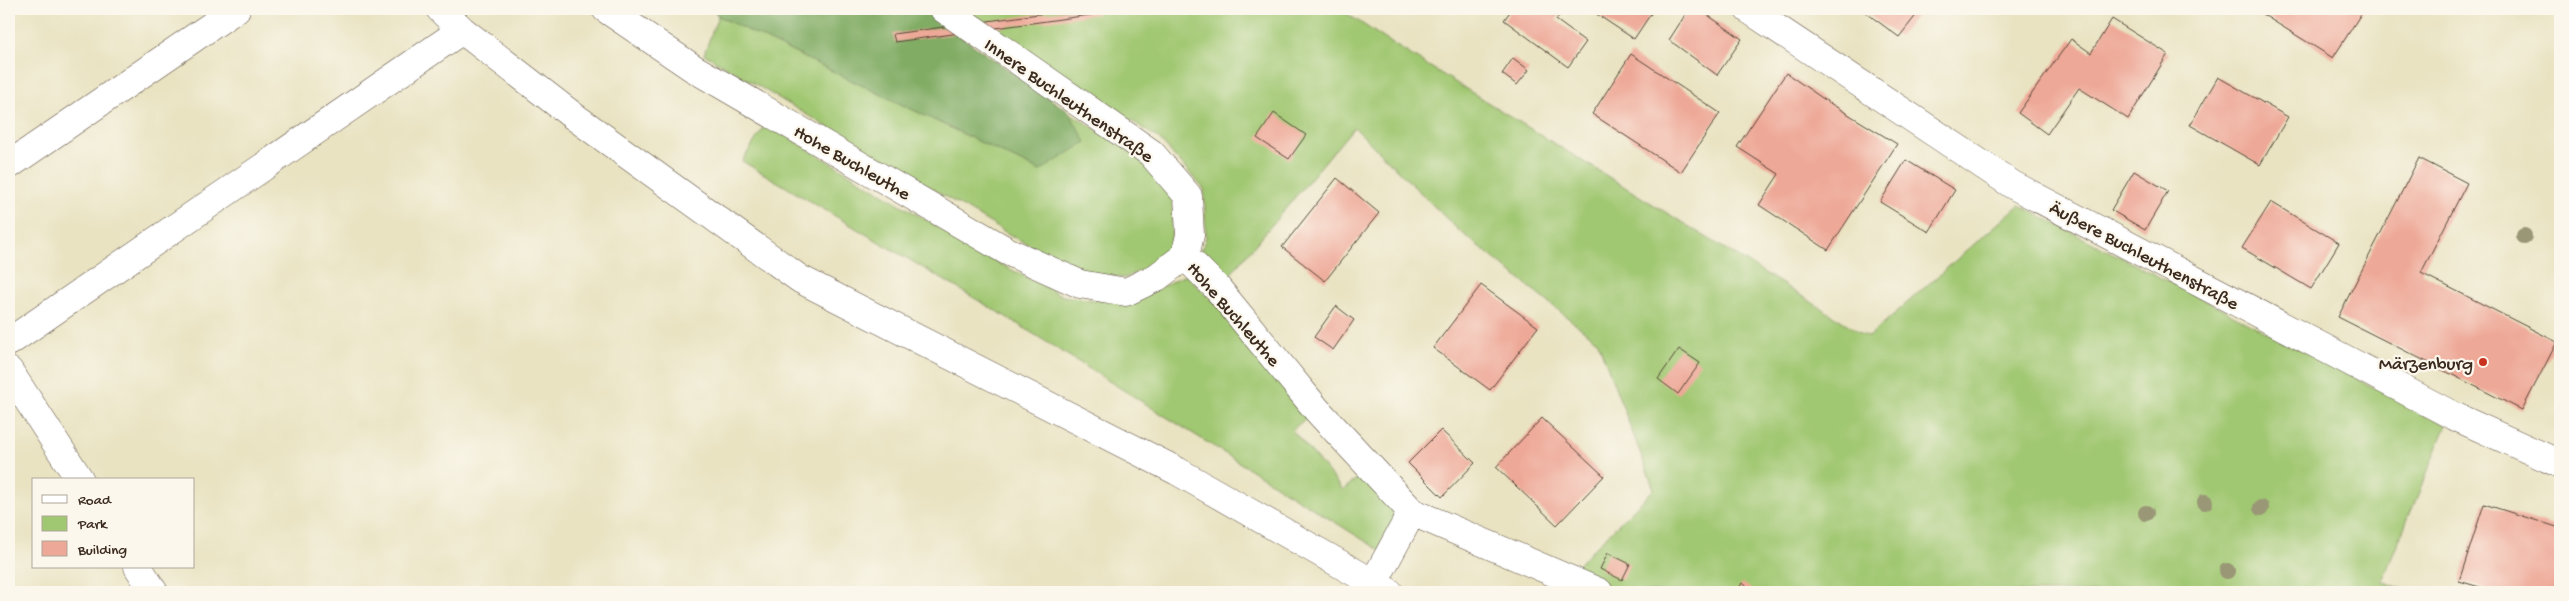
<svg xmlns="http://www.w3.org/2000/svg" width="2569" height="601" font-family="'Gochi Hand',sans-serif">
  <rect width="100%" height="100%" fill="#fbf7ec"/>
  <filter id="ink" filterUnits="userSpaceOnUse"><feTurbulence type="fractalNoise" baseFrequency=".02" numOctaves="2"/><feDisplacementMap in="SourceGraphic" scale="10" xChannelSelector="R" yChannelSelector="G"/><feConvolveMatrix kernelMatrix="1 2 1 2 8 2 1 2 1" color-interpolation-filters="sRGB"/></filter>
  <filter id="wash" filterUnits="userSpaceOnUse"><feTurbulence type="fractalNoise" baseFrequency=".0096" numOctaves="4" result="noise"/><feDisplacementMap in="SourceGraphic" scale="20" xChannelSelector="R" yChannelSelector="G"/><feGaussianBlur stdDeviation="1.12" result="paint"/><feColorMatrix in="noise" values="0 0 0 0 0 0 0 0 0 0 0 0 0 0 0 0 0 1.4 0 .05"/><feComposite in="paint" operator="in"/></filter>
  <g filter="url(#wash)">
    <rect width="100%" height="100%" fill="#e9e3c2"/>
    <path fill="#a0c771" stroke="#6e7848" d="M965,9H1340L1385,39L1868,337L2019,205L2447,425L2382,581L2410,592H1617L1570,572L1654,489L1598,342L1456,228L1354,127L1228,277L1201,252L1206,237L1204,189L1159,139Z
      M718,16L1040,171L1069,112L1149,164L1173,201L1171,246L1149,266L1125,278L1082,272L1012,236L704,54Z
      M766,124L1000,264L1063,296L1129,304L1186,274L1211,299L1311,414L1292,430L1343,490L1364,473L1402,513L1381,551L1008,318L742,161Z"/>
    <path fill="#80ac63" stroke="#5e6b40" d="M713,9H927L960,36L1069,112L1086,142L1040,171L718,16Z"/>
    <g id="blocks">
      <path fill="#eea897" d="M1075,9H1097V14L895,42L893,34Z
        M1512,9H1561L1563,10L1556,20L1586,42L1568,67L1504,20Z
        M1589,9H1654L1634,39Z
        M1689,9H1699L1742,39L1717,75L1669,40Z
        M1861,9H1921L1899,37Z
        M2254,9H2364L2333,58Z
        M2112,19L2168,54L2128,119L2079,88L2047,134L2018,113L2071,39L2091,53Z
        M1631,54L1720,113L1681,172L1592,114Z
        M1513,58L1529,70L1517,85L1502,74Z
        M1786,73L1825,100L1897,144L1828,250L1759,205L1779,174L1737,147Z
        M2218,77L2288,117L2260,165L2190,125Z
        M1274,113L1306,135L1289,159L1257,138Z
        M2419,158L2467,183L2421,273L2557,342L2522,410L2338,317Z
        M1906,160L1955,190L1929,232L1880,202Z
        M2134,171L2168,191L2145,230L2111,210Z
        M1337,178L1379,213L1325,281L1282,247Z
        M2271,202L2339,243L2311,289L2242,248Z
        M1481,285L1538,327L1490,390L1433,348Z
        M1336,306L1354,320L1333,350L1314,337Z
        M1679,349L1700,363L1678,394L1658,379Z
        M1542,418L1604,476L1557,525L1496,467Z
        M1441,430L1475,463L1442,497L1408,463Z
        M2484,504L2560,528V592H2497L2459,581Z
        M1608,553L1630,564L1622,580L1600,569Z
        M1742,583L1756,592H1737Z"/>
    </g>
  </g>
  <g filter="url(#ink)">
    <use href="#blocks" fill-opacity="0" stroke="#554637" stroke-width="1"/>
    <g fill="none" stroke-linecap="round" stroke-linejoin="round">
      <defs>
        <path id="minor" d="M440,9L462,30L572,115L800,279L1177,471L1389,592
          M606,9L693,68L1007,251L1080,284L1126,292L1157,277L1185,256
          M944,9L1151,153L1188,196L1190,235L1185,256
          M1748,9L2013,185L2454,416L2560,464
          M9,165L236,9
          M1185,256L1218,289L1317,410L1412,512L1599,592
          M9,342L462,30
          M9,371L80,480
          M138,567L154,592
          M1373,584L1412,512"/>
      </defs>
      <use href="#minor" stroke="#554637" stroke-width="29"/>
      <use href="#minor" stroke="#fff" stroke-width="28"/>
    </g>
    <g fill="#9a9776">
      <circle cx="2524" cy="236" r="8"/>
      <circle cx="2205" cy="502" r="8"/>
      <circle cx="2261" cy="508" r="8"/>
      <circle cx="2146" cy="513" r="8"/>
      <circle cx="2227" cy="571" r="8"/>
    </g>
  </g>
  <circle fill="#c8321e" stroke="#fbf7ec" stroke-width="2" cx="2483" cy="362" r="5"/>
  <g text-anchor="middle" stroke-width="4.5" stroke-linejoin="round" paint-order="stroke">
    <g font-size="19" fill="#3b2a1e" stroke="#fbf7ec">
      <text transform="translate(1070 99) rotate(35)" y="7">Innere Buchleuthenstraße</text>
      <text transform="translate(853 161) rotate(30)" y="7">Hohe Buchleuthe</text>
      <text transform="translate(2145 254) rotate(28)" y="7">Äußere Buchleuthenstraße</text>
      <text transform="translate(1235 313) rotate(49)" y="7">Hohe Buchleuthe</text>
    </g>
    <g font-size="19" fill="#3b2a1e" stroke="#fbf7ec" text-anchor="end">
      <text x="2473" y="369">Märzenburg</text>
    </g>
  </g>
  <rect width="2569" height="601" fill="none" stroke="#fbf7ec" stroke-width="30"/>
  <rect x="32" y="478" width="162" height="90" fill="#fbf7ec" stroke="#aea59a"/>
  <rect x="42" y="495" width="25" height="8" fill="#ffffff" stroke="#aea59a"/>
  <text x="78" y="504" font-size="15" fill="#3b2a1e">Road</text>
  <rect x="42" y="516" width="25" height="15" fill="#a0c771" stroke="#aea59a"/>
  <text x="78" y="528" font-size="15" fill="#3b2a1e">Park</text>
  <rect x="42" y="541" width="25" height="15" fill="#eea897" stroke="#aea59a"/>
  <text x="78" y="554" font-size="15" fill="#3b2a1e">Building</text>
</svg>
